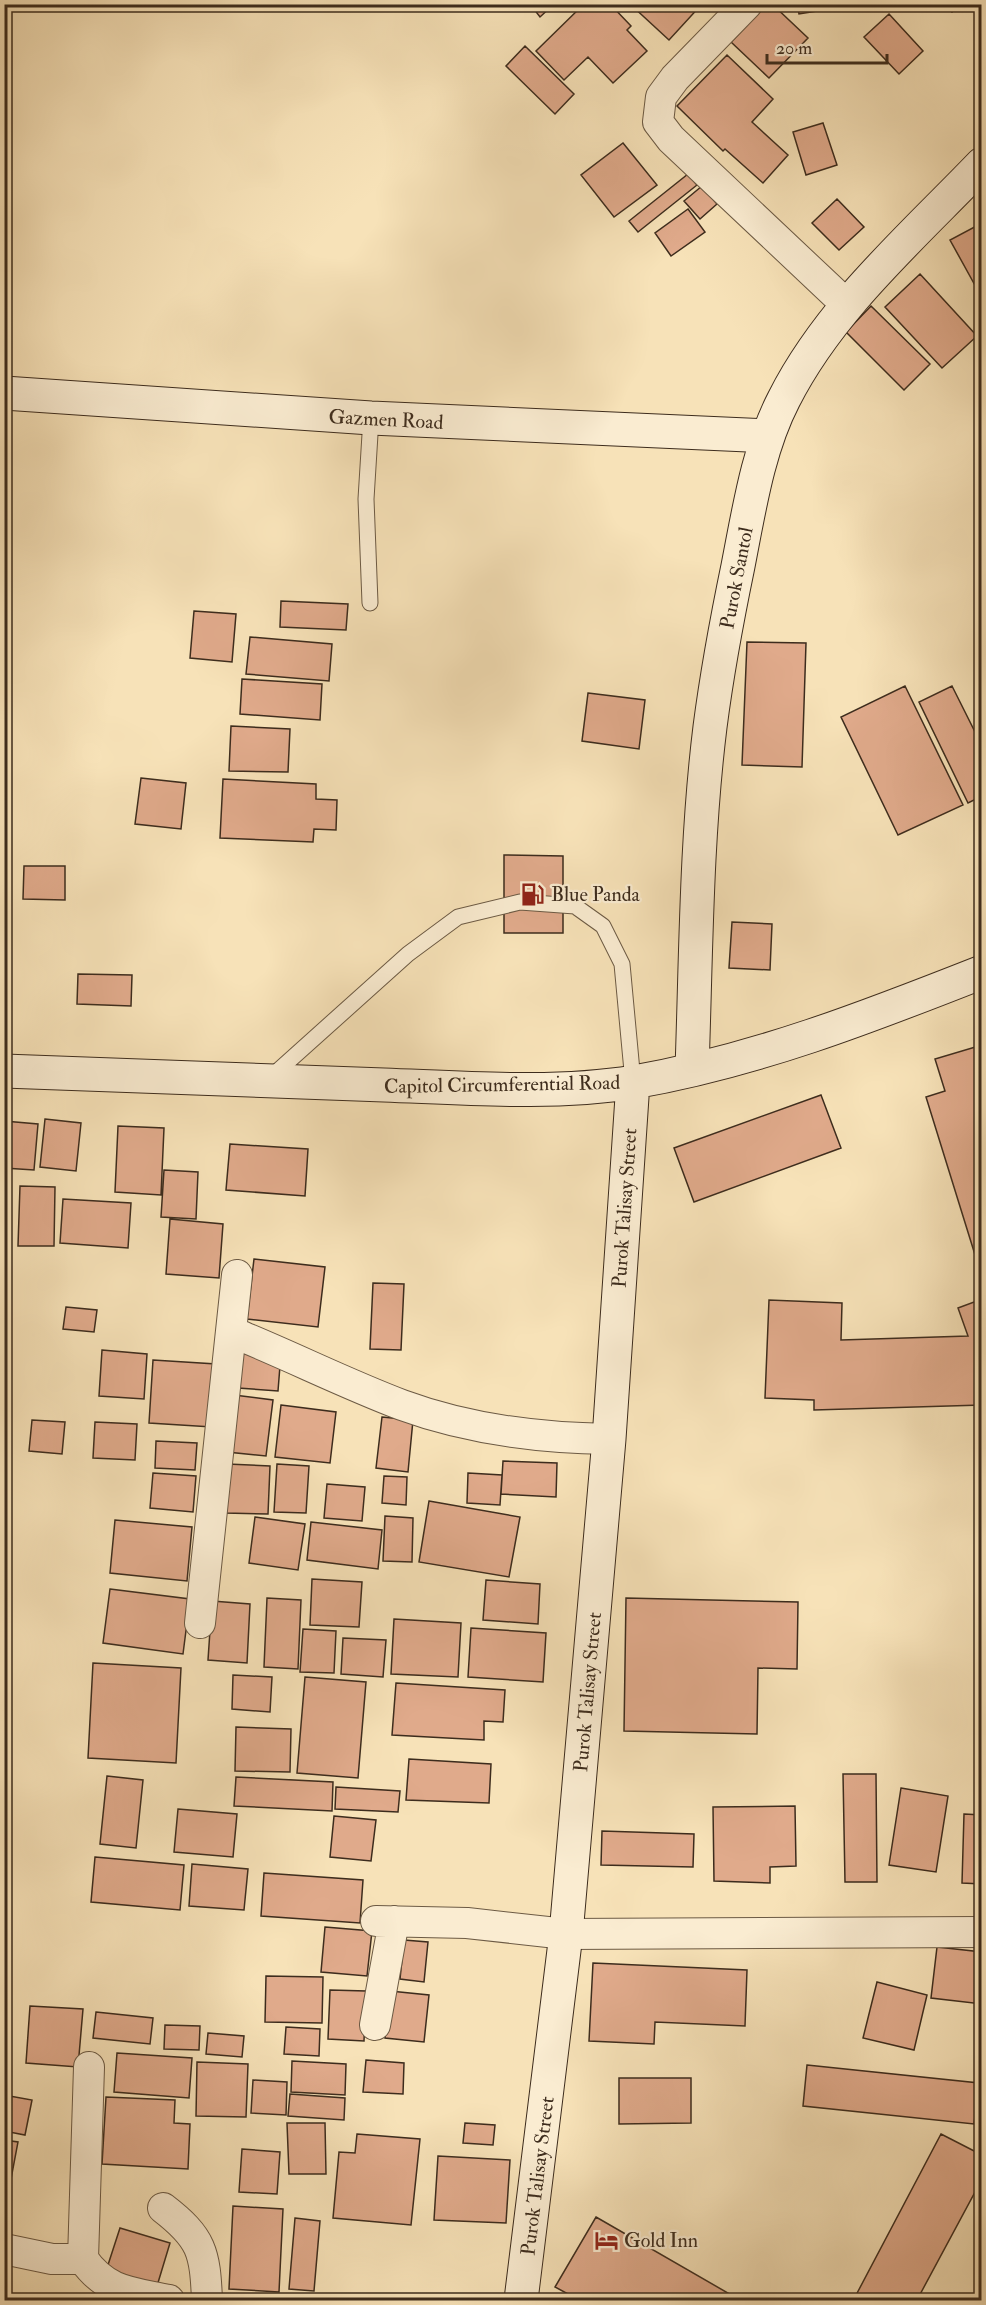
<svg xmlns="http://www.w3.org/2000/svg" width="986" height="2305" font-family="'IM FELL Double Pica',serif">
  <rect width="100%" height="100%" fill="#f7e2b8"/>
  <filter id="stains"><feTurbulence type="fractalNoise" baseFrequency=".00333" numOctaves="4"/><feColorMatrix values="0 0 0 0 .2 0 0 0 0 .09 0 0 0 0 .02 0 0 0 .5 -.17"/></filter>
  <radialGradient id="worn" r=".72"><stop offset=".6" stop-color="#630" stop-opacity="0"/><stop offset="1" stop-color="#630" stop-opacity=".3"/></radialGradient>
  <path fill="#e0aa8b" stroke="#3d2c1d" stroke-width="1.5" d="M530,4H554L540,17Z
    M584,4H610L631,26L627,30L647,51L613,83L588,57L564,80L536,51Z
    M630,4H702L669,40Z
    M767,4H772L808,38L769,78L731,42Z
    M797,4H842V7L799,14Z
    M944,4H960L952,12Z
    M889,14L923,51L899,74L864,37Z
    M525,46L574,94L555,114L506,66Z
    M727,55L773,99L752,122L788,155L763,183L725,149L723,151L677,106Z
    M823,123L837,165L806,175L793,132Z
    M623,143L657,185L614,217L581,175Z
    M688,174L697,185L638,232L629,221Z
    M702,186L717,204L700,219L684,201Z
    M837,199L864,227L839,250L812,223Z
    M688,209L705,232L671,256L655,233Z
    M982,223V298L950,240Z
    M920,274L977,336L942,368L885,307Z
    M871,306L930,364L904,390L846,332Z
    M281,601L348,604L346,630L280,627Z
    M194,611L236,614L232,662L190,658Z
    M250,637L332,644L329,681L246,674Z
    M747,642L806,643L802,767L742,765Z
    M242,679L322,684L320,720L240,714Z
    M905,686L963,805L898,835L841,717Z
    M952,686L982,746V796L968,803L919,702Z
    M588,693L645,700L639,749L582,741Z
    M231,726L290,729L288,772L229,771Z
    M141,778L186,783L181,829L135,824Z
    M223,779L316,784V799L337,800L336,830L314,829L313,842L220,838Z
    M504,855L563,856V933H504Z
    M24,866H65V900L23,899Z
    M732,922L772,924L770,970L729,968Z
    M78,974L132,975L131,1006L77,1004Z
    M982,1045V1256L976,1258L926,1097L945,1091L935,1059Z
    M821,1095L841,1148L694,1202L674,1148Z
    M45,1119L81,1123L76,1171L40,1167Z
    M4,1121L38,1124L34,1170L4,1168Z
    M118,1126L164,1128L161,1195L115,1192Z
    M230,1144L308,1149L305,1196L226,1190Z
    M164,1170L198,1172L196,1219L161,1217Z
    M20,1186L55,1187L54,1246H18Z
    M63,1199L131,1203L128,1248L60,1243Z
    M170,1219L223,1224L219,1278L166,1274Z
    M254,1259L325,1267L318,1327L247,1319Z
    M373,1283L404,1284L401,1350L370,1349Z
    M982,1299V1405L814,1410V1400L765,1398L769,1300L842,1303L841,1340L968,1336L958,1308Z
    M66,1307L97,1310L94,1332L63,1329Z
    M102,1350L147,1354L144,1399L99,1396Z
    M241,1350L281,1353L278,1391L238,1388Z
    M153,1360L216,1364L212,1427L149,1423Z
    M234,1395L273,1400L266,1456L227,1452Z
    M281,1405L336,1412L330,1463L275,1457Z
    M382,1417L413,1420L408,1472L376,1468Z
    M32,1420L65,1422L62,1454L29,1451Z
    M95,1422L137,1424L135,1460L93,1458Z
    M156,1441L197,1443L195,1470L155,1468Z
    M503,1461L557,1463L556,1497L501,1494Z
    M227,1464L270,1466L268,1514L225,1513Z
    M277,1464L309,1466L306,1513L274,1512Z
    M153,1473L196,1476L193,1512L150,1508Z
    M468,1473L502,1475L500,1505L467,1503Z
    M384,1476L407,1477L406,1505L382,1503Z
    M327,1484L365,1487L362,1521L324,1518Z
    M429,1501L520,1517L509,1577L419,1562Z
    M385,1516L413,1518L412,1562L383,1561Z
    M255,1517L305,1524L298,1570L249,1563Z
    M115,1520L192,1527L187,1581L110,1573Z
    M311,1522L382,1530L378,1569L307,1560Z
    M312,1579L362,1582L359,1627L310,1625Z
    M486,1580L540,1584L538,1624L483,1620Z
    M110,1589L190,1599L183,1654L103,1643Z
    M267,1598L301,1600L298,1669L264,1667Z
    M626,1598L798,1602L797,1669L758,1668L757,1734L624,1731Z
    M212,1601L250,1604L247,1663L208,1660Z
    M394,1619L461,1623L458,1677L391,1674Z
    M471,1628L546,1633L543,1682L468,1677Z
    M303,1629L336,1631L334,1673L300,1672Z
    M343,1638L386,1640L383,1677L341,1674Z
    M93,1663L181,1668L176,1763L88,1758Z
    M233,1675L272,1677L270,1712L232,1709Z
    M305,1677L366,1682L358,1778L297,1773Z
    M396,1683L505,1690L503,1722L484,1721V1740L392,1735Z
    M236,1727L291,1729L290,1772L235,1771Z
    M409,1759L491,1764L489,1803L406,1800Z
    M843,1774H876L877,1882H845Z
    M107,1776L143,1780L136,1848L100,1844Z
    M236,1777L333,1782L332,1811L234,1806Z
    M336,1787L400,1791L398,1812L335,1809Z
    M901,1788L948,1796L936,1872L889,1865Z
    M795,1806L796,1866L770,1867V1883L714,1881L713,1807Z
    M178,1809L237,1814L233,1857L174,1852Z
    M964,1814L982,1815V1884L962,1883Z
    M334,1816L376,1820L371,1861L330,1857Z
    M602,1831L694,1834L693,1867L601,1865Z
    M95,1857L184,1865L180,1910L91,1902Z
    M192,1864L248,1869L244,1910L189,1906Z
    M264,1873L363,1880L360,1923L261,1916Z
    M325,1927L372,1931L367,1976L321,1972Z
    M404,1940L428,1942L424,1982L400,1979Z
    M937,1947L982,1952V2004L931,1998Z
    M593,1963L747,1970L745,2026L655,2022L654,2044L589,2041Z
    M266,1976L323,1977L322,2023L265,2022Z
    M877,1982L927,1995L914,2050L863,2038Z
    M330,1990L366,1991L364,2041L328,2039Z
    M390,1991L429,1995L424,2042L385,2038Z
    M30,2006L83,2009L78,2067L26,2063Z
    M96,2012L153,2018L150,2044L93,2038Z
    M165,2025L200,2026L199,2050L164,2049Z
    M286,2027L320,2029L319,2056L284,2054Z
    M208,2033L244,2036L242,2057L206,2054Z
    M117,2053L192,2058L189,2098L114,2092Z
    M366,2060L404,2063L403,2094L363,2092Z
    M292,2061L346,2064L345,2095L291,2092Z
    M197,2062L248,2064L246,2117L196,2116Z
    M807,2065L979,2083L974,2124L803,2106Z
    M619,2078H691V2123L619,2124Z
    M253,2080L287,2082L286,2115L251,2113Z
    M290,2094L345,2098L344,2120L288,2116Z
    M4,2095L32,2100L25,2135L4,2131Z
    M106,2097L175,2100L174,2123L190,2124L188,2169L102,2164Z
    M287,2123H325L326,2174H289Z
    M465,2123L495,2125L493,2145L463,2143Z
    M357,2134L420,2139L411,2225L333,2218L339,2152L355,2153Z
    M941,2134L982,2155V2179L917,2300H863L855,2297Z
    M4,2140L18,2142L11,2179L4,2178Z
    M242,2149L280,2152L277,2194L239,2192Z
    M438,2156L510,2160L506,2223L434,2220Z
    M233,2206L283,2209L279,2292L229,2289Z
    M596,2217L740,2300H579L555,2287Z
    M295,2218L320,2221L314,2291L289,2289Z
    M120,2228L170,2243L157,2286L106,2271Z"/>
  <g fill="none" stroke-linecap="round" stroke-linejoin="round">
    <defs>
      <path id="lane" d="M370,603L366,499L371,418
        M271,1077L408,954L458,917L520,902L575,906L603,926L622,964L633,1082"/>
      <path id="street" d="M747,4L675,78L661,97L658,122L671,139L847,305
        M237,1275L231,1331L246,1338C299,1360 349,1385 402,1405C467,1429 540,1438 609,1439
        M200,1623L231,1331
        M376,1921L467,1923L566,1934L982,1932
        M375,2025L394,1921
        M89,2067L83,2259C107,2293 132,2292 169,2300
        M163,2208C202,2238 205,2252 207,2300
        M4,2249L52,2259H83"/>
      <path id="secondary" d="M4,393L371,418L768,436
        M692,1069C696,956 696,840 710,727C717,673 727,619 738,566C749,510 758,449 784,399C830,308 912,237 982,164
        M4,1071C131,1076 258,1081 384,1085C465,1088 555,1095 634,1082C755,1061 868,1017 982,972
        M521,2300L566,1934L609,1439L633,1082"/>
    </defs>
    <use href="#lane" stroke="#6c5a44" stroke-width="17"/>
    <use href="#street" stroke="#6c5a44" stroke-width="32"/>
    <use href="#secondary" stroke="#3d2c1d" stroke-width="35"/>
    <use href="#lane" stroke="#faecd1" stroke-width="15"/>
    <use href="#street" stroke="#faecd1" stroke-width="30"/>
    <use href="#secondary" stroke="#faecd1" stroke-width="33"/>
  </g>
  <defs>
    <symbol id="fuel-bare" viewBox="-9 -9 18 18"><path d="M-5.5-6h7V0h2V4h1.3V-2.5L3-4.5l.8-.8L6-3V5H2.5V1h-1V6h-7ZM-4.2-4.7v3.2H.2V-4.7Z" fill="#8f2418" stroke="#faecd1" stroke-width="2.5" paint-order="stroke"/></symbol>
    <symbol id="hotel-bare" viewBox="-9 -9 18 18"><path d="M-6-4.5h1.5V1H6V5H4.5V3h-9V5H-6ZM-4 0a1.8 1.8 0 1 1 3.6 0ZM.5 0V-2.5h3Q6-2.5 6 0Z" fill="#8f2418" stroke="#faecd1" stroke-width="2.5" paint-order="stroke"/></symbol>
  </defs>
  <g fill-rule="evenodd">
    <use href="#fuel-bare" x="516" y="878" width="33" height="33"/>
    <use href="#hotel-bare" x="590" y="2224" width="33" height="33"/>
  </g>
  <g text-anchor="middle" stroke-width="4.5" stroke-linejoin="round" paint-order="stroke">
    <g font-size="20" fill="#3d2c1d" stroke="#faecd1">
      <text transform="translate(386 419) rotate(3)" y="7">Gazmen Road</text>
      <text transform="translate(736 578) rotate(-79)" y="7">Purok Santol</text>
      <text transform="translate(502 1084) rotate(-1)" y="7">Capitol Circumferential Road</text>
      <text transform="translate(624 1208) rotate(-86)" y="7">Purok Talisay Street</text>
      <text transform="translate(587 1692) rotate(-85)" y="7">Purok Talisay Street</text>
      <text transform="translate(537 2176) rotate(-83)" y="7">Purok Talisay Street</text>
    </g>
    <g font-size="20" fill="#3d2c1d" stroke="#faecd1" text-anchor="start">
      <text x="551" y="901">Blue Panda</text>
      <text x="624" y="2247">Gold Inn</text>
    </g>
  </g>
  <rect width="986" height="2305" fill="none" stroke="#f7e2b8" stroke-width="24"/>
  <rect x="6" y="6" width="974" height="2293" fill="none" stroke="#3d2c1d" stroke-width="3"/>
  <rect x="12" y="12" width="962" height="2281" fill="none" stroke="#3d2c1d" stroke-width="1.5"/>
  <path d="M767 54v9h120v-9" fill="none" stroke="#3d2c1d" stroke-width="3"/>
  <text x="776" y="54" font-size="18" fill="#3d2c1d" stroke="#faecd1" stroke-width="4.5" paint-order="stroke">20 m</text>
  <rect width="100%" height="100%" filter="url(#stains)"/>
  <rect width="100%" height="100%" fill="url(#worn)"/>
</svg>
